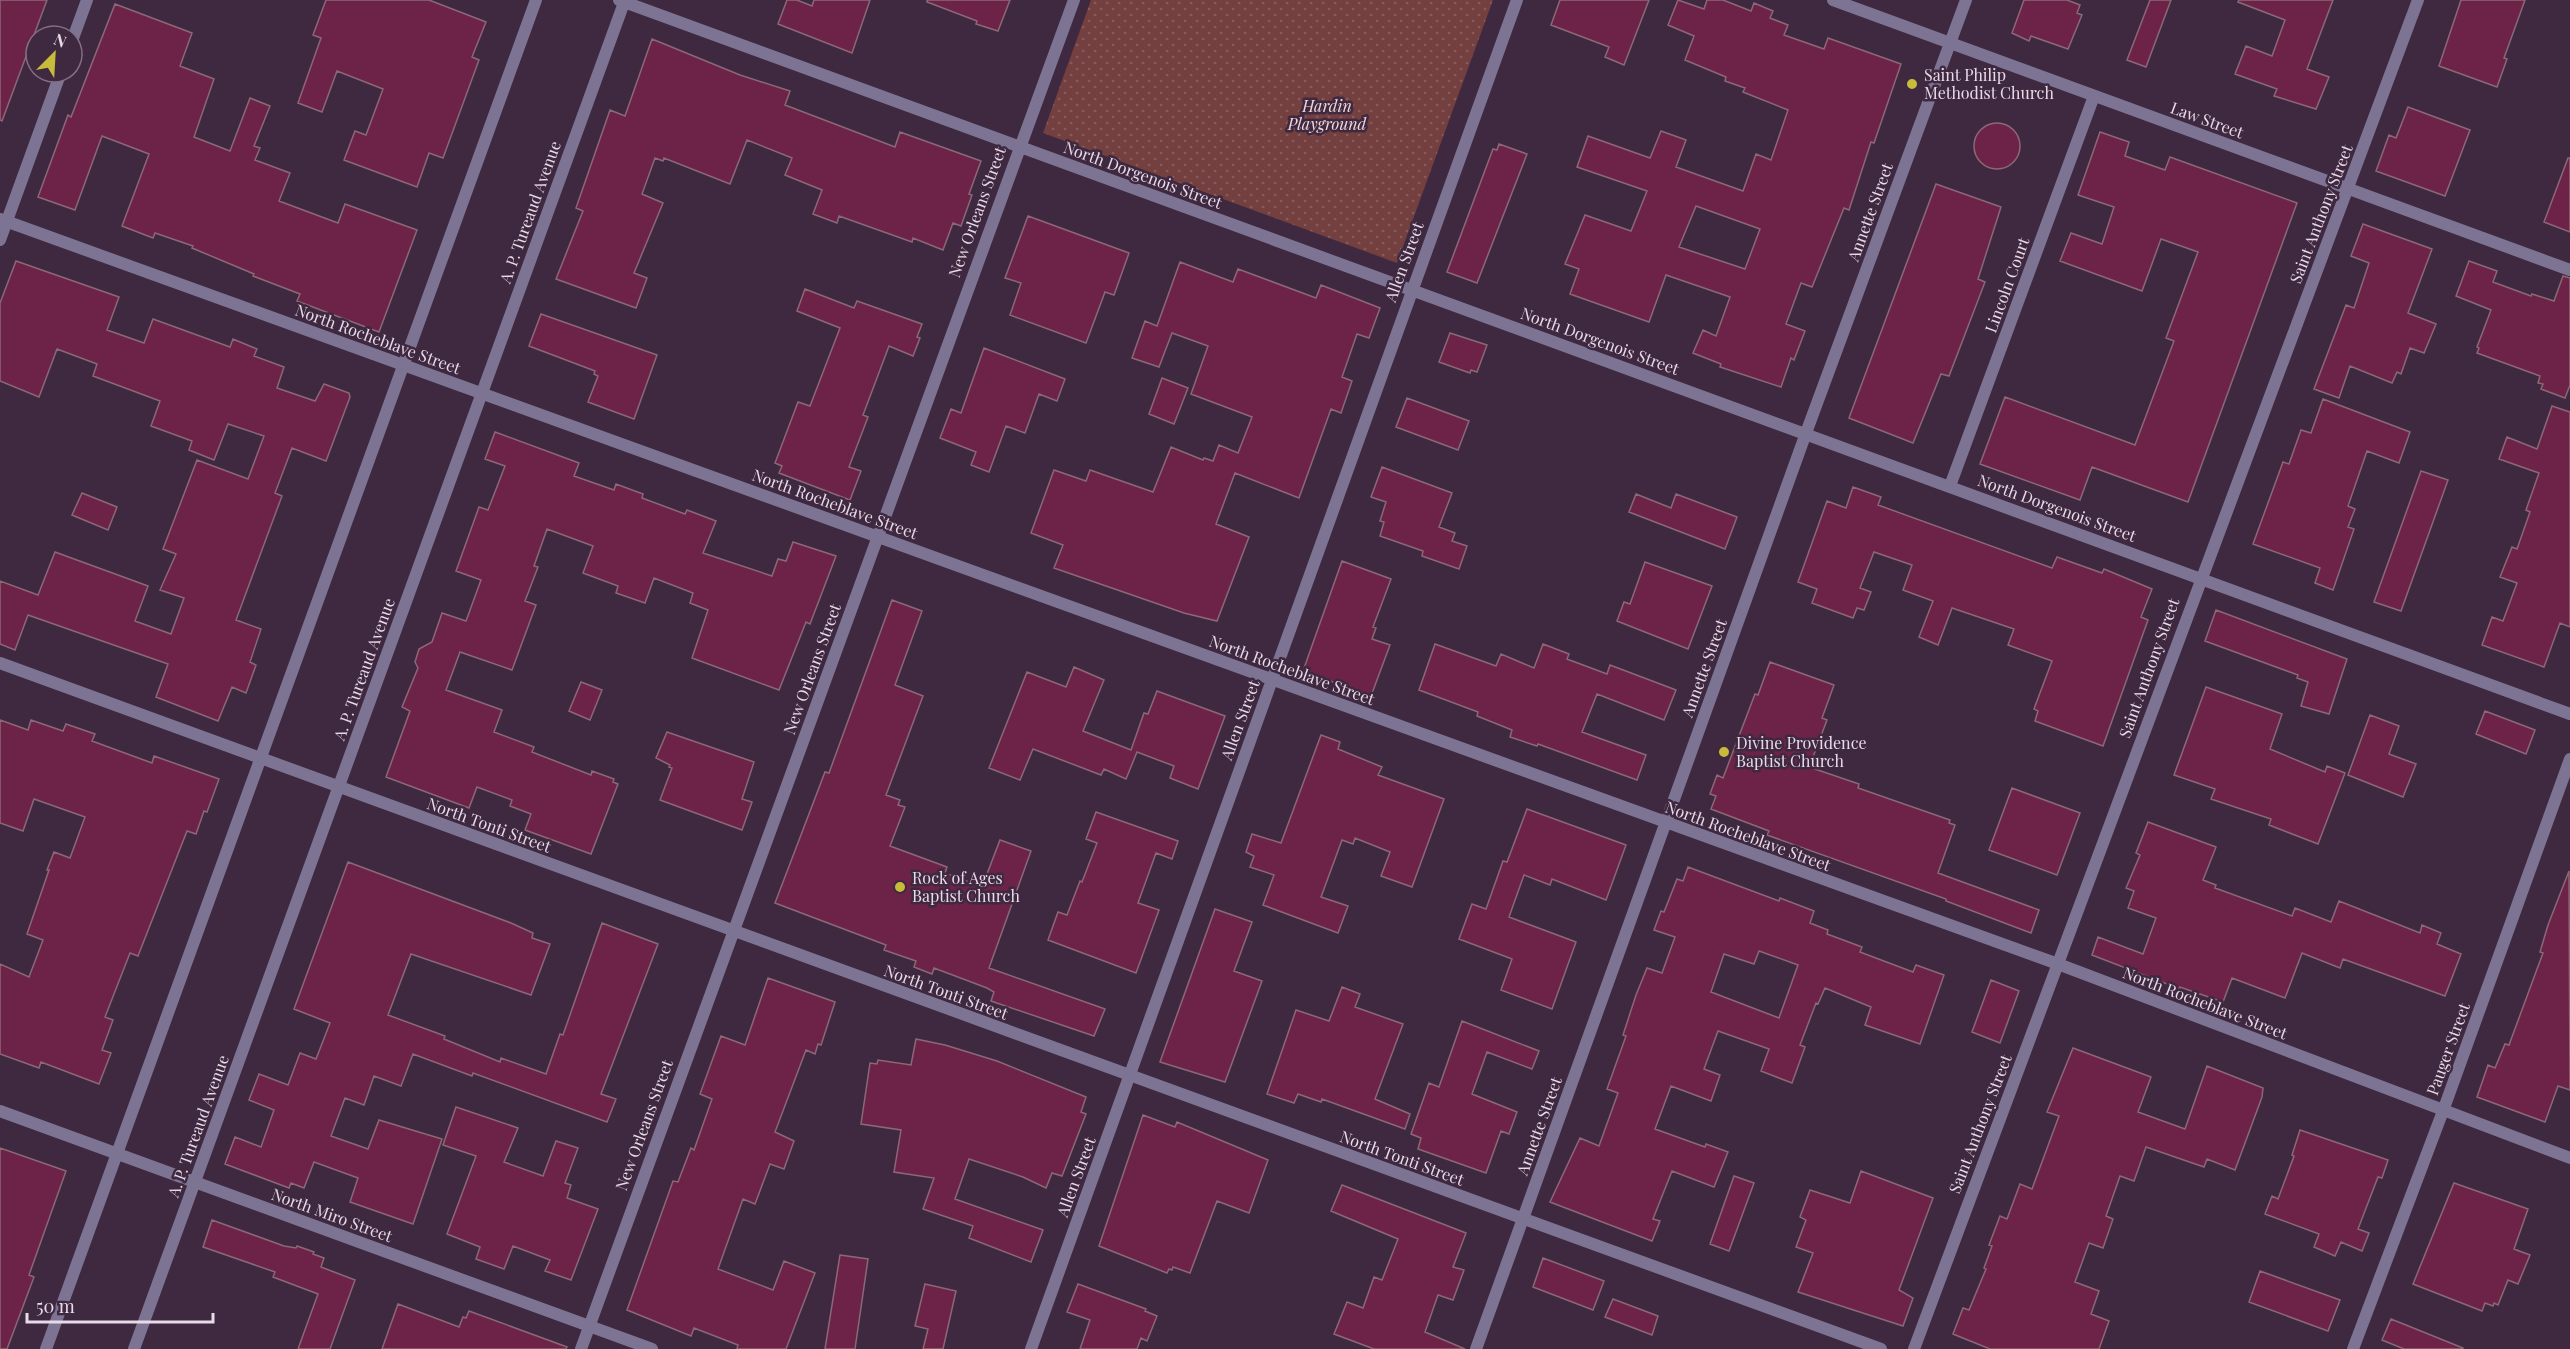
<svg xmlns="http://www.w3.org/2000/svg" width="2570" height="1349" font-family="'Playfair Display',serif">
  <defs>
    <pattern id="park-dots" width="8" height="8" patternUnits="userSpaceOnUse" patternTransform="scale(1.5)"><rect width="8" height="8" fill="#733f3f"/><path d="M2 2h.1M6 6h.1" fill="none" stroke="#875a5b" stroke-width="1.8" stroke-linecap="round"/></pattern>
  </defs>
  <rect width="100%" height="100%" fill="#3f2940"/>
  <path fill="url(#park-dots)" d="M1091,0H1493L1397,263L1043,133Z"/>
  <path fill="#6d2348" stroke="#8b6876" stroke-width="1.5" fill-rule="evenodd" d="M0,0H47L2,121L0,120Z
    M326,0H429L486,22L472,57L479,60L443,158L429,153L417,187L344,160L355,131L366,135L383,89L337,71L322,112L298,103L321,38L313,35Z
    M787,0H797L812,6L814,0H870L852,53L778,24Z
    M927,0H1010L998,31L976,24L977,21L927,2Z
    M1560,0H1649L1624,65L1605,57L1609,47L1551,25Z
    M1678,0L1704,9L1707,0H1723L1751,11L1754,3L1773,11L1770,18L1788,25L1784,35L1824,49L1828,38L1901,64L1874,143L1871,142L1849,210L1844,208L1812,287L1801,283L1786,324L1805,331L1794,360L1791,358L1781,387L1720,367L1721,364L1693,353L1703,330L1716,336L1730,297L1666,275L1649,322L1570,294L1579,269L1565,264L1585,215L1631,231L1647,191L1577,167L1588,136L1650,158L1661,131L1686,140L1676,167L1743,191L1756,154L1771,160L1788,110L1743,92L1745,88L1725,81L1726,77L1685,60L1694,36L1668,25ZM1696,206L1760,229L1745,269L1679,247Z
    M2024,0H2067L2080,5L2077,13L2082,15L2068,49L2031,36L2029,41L2012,33Z
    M2150,0H2171L2146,67L2127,60Z
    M2239,0H2333L2307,69L2329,77L2316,109L2274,96L2277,89L2235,74L2246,46L2272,56L2285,20L2238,2Z
    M2461,0H2525L2504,58L2507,59L2497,87L2439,66Z
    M115,4L192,33L180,66L214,79L194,137L230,151L250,98L270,106L254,146L260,148L255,160L290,173L279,201L338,223L345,204L417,230L379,332L297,301L300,294L253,276L254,274L192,248L193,246L155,233L153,238L122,226L149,154L102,136L75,210L38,197L68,115L71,117Z
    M652,39L740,75L790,91L785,105L895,147L900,132L981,161L969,194L972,195L961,226L953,223L943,250L913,238L912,242L839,216L837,223L813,214L822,190L785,175L792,158L747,140L730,184L664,158L663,161L655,158L642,194L663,203L634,273L647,278L636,308L556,279L583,211L576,208L610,110L625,116Z
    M2408,107L2470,130L2445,196L2376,171L2389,135L2396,138Z
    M1974 146a23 23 0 1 1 46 0a23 23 0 1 1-46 0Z
    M2100,132L2129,142L2125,156L2165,170L2170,157L2297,203L2188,502L2092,467L2080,500L1980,464L2005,397L2135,445L2174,341L2166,338L2198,252L2161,239L2142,291L2060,261L2071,233L2102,244L2114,207L2078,195Z
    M1499,144L1527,154L1477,283L1447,272L1493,149L1497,150Z
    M2568,158H2570V232L2544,222Z
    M1936,184L2001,207L1978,279L1985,282L1949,376L1941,374L1913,443L1849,418Z
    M1028,216L1129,253L1114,295L1105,292L1086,343L1010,315L1021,283L1005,278Z
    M2363,224L2432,249L2408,313L2436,324L2424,353L2410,348L2401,374L2397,372L2392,383L2350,366L2339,398L2314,389L2346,305L2354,308L2369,263L2351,256Z
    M16,261L119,297L107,330L144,343L153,319L230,347L233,339L257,349L254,356L284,367L277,388L315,401L324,384L349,393L350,397L326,461L292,448L275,493L282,496L276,512L236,620L261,629L250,662L256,665L246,693L232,687L218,721L156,697L168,664L125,649L28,615L15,650L0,644V581L38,595L55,552L148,586L135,621L171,634L184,598L160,590L176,554L163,549L197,460L248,479L264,436L228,424L214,460L189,450L192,441L151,426L160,401L93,376L97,364L57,349L39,397L0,381V303Z
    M2469,261L2497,271L2493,282L2531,296L2532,294L2554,301L2563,276L2570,278V385L2565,398L2541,389L2543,384L2538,383L2540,376L2477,353L2479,348L2477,347L2491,310L2456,296Z
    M1180,262L1233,282L1238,269L1316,298L1321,285L1380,308L1369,338L1357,334L1342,377L1352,381L1341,413L1331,409L1299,498L1235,473L1216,524L1249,537L1217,621L1184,613L1054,568L1063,545L1031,533L1054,470L1086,481L1090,470L1153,492L1171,447L1203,460L1204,458L1213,461L1219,445L1238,453L1252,417L1191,394L1208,346L1172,333L1159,367L1132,358L1145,321L1157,326Z
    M805,289L854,308L857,301L922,324L917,337L920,338L913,356L889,346L863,415L868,417L849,467L861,471L850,500L779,473L782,466L775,463L798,402L810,406L840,328L797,311Z
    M541,314L657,355L634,419L588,402L598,376L594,374L595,371L529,346Z
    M1450,333L1487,345L1477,372L1471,370L1470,373L1439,362Z
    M984,348L1065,379L1057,401L1039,394L1025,433L1006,426L989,472L971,465L976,452L940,438L951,409L961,413Z
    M1162,378L1188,388L1174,424L1149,414Z
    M1407,398L1469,421L1458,450L1396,427Z
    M2323,399L2410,432L2399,463L2367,451L2348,506L2355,509L2348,527L2354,529L2333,590L2315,583L2320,568L2253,544L2283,462L2289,464L2301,430L2311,433Z
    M2552,406L2570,412V627L2560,623L2544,667L2482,645L2492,617L2503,621L2517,583L2500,577L2512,547L2517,549L2530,512L2526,510L2539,473L2499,459L2507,437L2537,449Z
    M495,432L579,463L574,476L614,490L616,484L643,494L642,498L685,514L687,510L716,521L703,553L772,576L778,559L786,561L793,542L836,556L810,624L806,622L779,690L692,658L708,610L690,603L693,593L654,578L645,603L616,593L618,586L583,573L593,546L547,529L534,566L538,567L525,601L536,605L512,670L460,652L446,690L502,710L494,732L534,747L532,752L591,775L592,771L614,779L613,782L618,784L591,854L525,830L531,814L510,806L512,800L477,787L469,808L386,777L410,711L402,707L418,668L415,662L419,649L432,642L442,613L466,621L481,580L456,571L479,507L488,510L505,466L485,459Z
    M1382,467L1452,493L1439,527L1455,533L1452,541L1467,546L1459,569L1422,556L1423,551L1380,536L1384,522L1380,521L1386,502L1371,497Z
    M2421,471L2448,480L2401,611L2374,602Z
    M1853,487L1881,497L1878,505L2052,568L2057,557L2102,573L2104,569L2152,589L2141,617L2148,620L2103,746L2035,721L2038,711L2034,709L2052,661L2008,645L2014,629L1952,608L1938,645L1919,637L1933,601L1903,590L1912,565L1874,552L1860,588L1871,592L1864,610L1857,608L1853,618L1812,603L1817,589L1798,582L1827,501L1846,508Z
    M82,493L117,507L108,530L72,515Z
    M1636,494L1671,508L1676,494L1737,517L1725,549L1629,512Z
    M1342,561L1391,579L1373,627L1376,628L1372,639L1390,645L1371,696L1303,671Z
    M1645,562L1712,586L1688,649L1617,621L1624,602L1630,604Z
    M892,600L922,611L895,685L923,696L886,795L900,800L898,805L905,807L890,846L947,867L945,873L982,887L1000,840L1031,851L989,968L1105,1009L1094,1036L991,1001L994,992L987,988L934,968L932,974L914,967L916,961L884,950L886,945L775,903L825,772L829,773Z
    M2216,610L2347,659L2329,714L2301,706L2308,682L2297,678L2298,675L2205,641Z
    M1435,644L1496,666L1501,654L1534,668L1543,644L1569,654L1567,659L1607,674L1610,665L1676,690L1664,720L1597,694L1582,732L1646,755L1637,780L1538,744L1537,746L1510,737L1512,730L1477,716L1478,712L1419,690Z
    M1770,662L1834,685L1822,718L1827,720L1813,757L1816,758L1812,768L1859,784L1858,788L1950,820L1949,823L1955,825L1938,873L2039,910L2031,933L1946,901V899L1767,835L1769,831L1711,809L1716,796L1710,794L1717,775L1723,778L1755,694L1758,695Z
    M1074,667L1104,680L1083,731L1131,750L1144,713L1148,714L1157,691L1225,716L1198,789L1170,778L1174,766L1137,752L1126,779L1104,769L1101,775L1033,749L1020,780L989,768L1027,672L1066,687Z
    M581,682L602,690L590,720L569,711Z
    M2206,687L2282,714L2270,749L2325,772L2327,766L2345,773L2318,844L2269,825L2271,819L2211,799L2215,789L2174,775Z
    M2485,711L2535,730L2526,754L2476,734Z
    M2370,715L2399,726L2389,754L2416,764L2403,797L2348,775Z
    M0,720L28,730L31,720L63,731L66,724L95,734L92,741L152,763L154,756L219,779L207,812L204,811L196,834L187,831L138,956L130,953L105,1017L113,1020L102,1050L111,1053L99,1084L41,1062L39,1068L0,1054V964L29,977L43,940L27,934L49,870H47L54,852L70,858L85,817L34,799L23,831L0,823Z
    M667,732L754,762L742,799L752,802L742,830L660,800L672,768L669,767L670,765L656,758Z
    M1321,735L1340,742L1338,749L1382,767L1378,775L1444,799L1412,887L1381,876L1390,852L1355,838L1353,844L1342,840L1321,897L1348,906L1338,933L1263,905L1274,875L1250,867L1254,856L1246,852L1252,834L1281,843Z
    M2012,788L2080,813L2057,875L1989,850Z
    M1527,809L1626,845L1606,900L1552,879L1550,885L1524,875L1509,917L1576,942L1552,1009L1501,990L1512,959L1459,939L1472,904L1486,909L1503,861L1507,862Z
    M1096,812L1178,841L1172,859L1156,853L1138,903L1159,910L1136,973L1048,940L1058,912L1067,915L1080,881L1082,882L1097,843L1086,839Z
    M2148,822L2216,847L2203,880L2216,885L2215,888L2292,916L2295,908L2331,922L2339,901L2420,933L2422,925L2441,933L2437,944L2461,954L2445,996L2343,959L2340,968L2302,953L2285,998L2232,978L2223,1002L2180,987V989L2092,955L2098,937L2143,954L2156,918L2128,908L2134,891L2126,888L2140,855L2136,853Z
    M348,862L511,923L533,933L532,938L550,944L531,995L411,954L388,1015L445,1036L444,1039L500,1062L501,1058L546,1074L560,1034L563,1035L602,923L658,944L601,1094L616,1099L607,1122L473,1073L472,1076L413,1054L401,1086L374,1076L364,1105L345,1098L331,1136L368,1149L379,1120L442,1139L413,1224L350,1202L358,1178L314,1162L304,1188L291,1183L289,1188L225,1164L235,1137L261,1147L274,1110L249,1100L259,1074L288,1085L300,1053L316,1059L330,1023L294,1009Z
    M1688,867L1779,901L1780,898L1814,911L1810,923L1828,930L1827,934L1862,947L1860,952L1913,972L1916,965L1944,975L1920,1044L1865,1025L1871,1007L1825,988L1818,1004L1816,1003L1800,1045L1805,1047L1792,1083L1761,1071L1769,1049L1718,1031L1704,1069L1720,1075L1711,1101L1671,1086L1655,1129L1705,1147L1706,1144L1728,1152L1714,1187L1672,1171L1653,1219L1660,1221L1652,1241L1550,1202L1580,1138L1599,1146L1618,1093L1607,1089L1626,1036L1623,1035L1636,995L1647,968L1662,973L1675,937L1654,930L1661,911L1664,912L1677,879L1683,881ZM1759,951L1798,965L1779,1018L1711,992L1724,954L1754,964Z
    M2569,871L2570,1090L2558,1086L2545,1122L2477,1097L2488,1065L2495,1068L2505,1044L2509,1045L2543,953L2540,952L2548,925Z
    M1215,909L1252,922L1234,971L1262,981L1225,1082L1160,1062Z
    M768,978L835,1002L821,1045L818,1044L815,1054L806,1050L775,1132L794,1141L784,1169L770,1164L755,1204L743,1199L718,1269L773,1290L784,1261L815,1273L786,1349H737L738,1345L694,1328L691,1336L627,1310L673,1181L678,1182L691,1148L694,1150L712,1099L700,1094L721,1036L745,1045Z
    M1991,980L2019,991L2000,1043L1972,1032Z
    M1342,987L1360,994L1355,1007L1403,1024L1375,1099L1410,1114L1405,1129L1322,1099L1321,1102L1298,1094L1294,1103L1267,1094L1296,1010L1329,1021Z
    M1462,1021L1539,1051L1532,1069L1487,1052L1472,1094L1517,1112L1509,1134L1501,1131L1486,1173L1418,1149L1421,1138L1411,1134L1429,1083L1439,1087Z
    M916,1039L945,1045L997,1061L1086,1097L1081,1112L1086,1114L1062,1176L1052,1173L1046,1188L1023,1177L969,1159L955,1199L1043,1230L1031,1262L969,1238L973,1226L923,1209L934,1178L894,1172L901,1130L861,1124L870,1063L877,1064L878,1060L911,1065Z
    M2073,1048L2151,1077L2138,1112L2185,1129L2207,1066L2263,1088L2262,1097L2235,1170L2207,1159L2204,1167L2146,1147L2134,1181L2120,1176L2106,1216L2113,1219L2103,1248L2089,1243L2075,1282L2099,1291L2091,1314L2109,1321L2099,1349H1990L1953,1334L1963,1308L1969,1310L1986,1269L1984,1268L1992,1246L1989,1245L2000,1216L2007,1219L2020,1184L2032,1189L2059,1116L2047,1112Z
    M456,1107L518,1128L504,1162L543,1176L556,1141L578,1148L565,1183L571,1185L567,1198L598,1209L571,1280L545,1271L550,1260L513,1246L504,1269L476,1259L480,1247L447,1234L476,1156L443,1145Z
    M1143,1115L1175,1127L1177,1122L1268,1160L1249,1213L1217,1201L1190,1273L1173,1267L1172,1270L1169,1269L1167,1273L1099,1246Z
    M2300,1130L2388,1160L2382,1178L2378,1177L2358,1229L2369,1233L2362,1251L2341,1242L2335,1256L2314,1247L2319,1234L2265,1214L2272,1196L2278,1199L2294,1156L2292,1155Z
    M0,1148L66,1171L29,1275L34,1277L7,1349H0Z
    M1861,1171L1933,1198L1899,1290L1913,1298L1903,1326L1798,1292L1813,1253L1796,1247L1806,1220L1800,1217L1810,1190L1850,1203Z
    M1734,1176L1754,1183L1729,1251L1710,1244Z
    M2454,1183L2528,1209L2514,1249L2530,1255L2518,1284L2508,1280L2498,1305L2494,1303L2493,1306L2485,1303L2482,1311L2413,1284Z
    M1342,1185L1466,1233L1453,1267L1464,1270L1453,1300L1438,1295L1425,1332L1465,1349H1374L1334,1334L1347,1302L1363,1308L1374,1277L1382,1280L1398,1239L1331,1211Z
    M212,1220L284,1246L296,1248L297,1246L314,1252L313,1254L324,1258L321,1267L355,1280L330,1349H298L318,1294L273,1277L275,1272L203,1247Z
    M840,1255L868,1259L855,1349H825Z
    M1543,1258L1604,1281L1593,1310L1533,1287Z
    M2260,1271L2340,1300L2328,1331L2249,1302Z
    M925,1284L956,1291L943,1349H923L928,1329L915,1326Z
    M1078,1284L1146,1309L1145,1311L1157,1316L1147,1341L1141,1338L1137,1349H1080L1090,1320L1067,1312Z
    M1613,1299L1658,1316L1652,1335L1605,1317Z
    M398,1304L459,1327L463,1317L466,1318L469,1311L567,1347L566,1349H382Z
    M2391,1319L2463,1348V1349H2404L2382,1340Z"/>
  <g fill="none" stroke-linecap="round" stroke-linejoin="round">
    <path stroke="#7d7494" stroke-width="12" d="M619,0L2570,714
      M1833,0L2570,270
      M72,41L87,0
      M0,219L2058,964L2570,1158
      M0,240L61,72
      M1950,486L2094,96
      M0,663L1881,1349
      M581,1349L1074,0
      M1031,1349L1517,0
      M1476,1349L1806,433L1966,0
      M1914,1349L2418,0
      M2353,1349L2443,1111L2570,759"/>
    <path stroke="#7d7494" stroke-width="12" d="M0,1111L652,1349
      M46,1349L536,0
      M134,1349L625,0"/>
  </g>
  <g fill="#c8bb3b" stroke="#3f2940" stroke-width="2">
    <circle cx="1912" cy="84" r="6"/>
    <circle cx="1724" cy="752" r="6"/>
    <circle cx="900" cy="887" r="6"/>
  </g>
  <g text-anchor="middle" stroke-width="5" stroke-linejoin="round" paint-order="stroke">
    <g font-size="16" fill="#e8dae8" stroke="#3f2940" text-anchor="start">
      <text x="1924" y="81">Saint Philip<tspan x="1924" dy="18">Methodist Church</tspan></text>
      <text x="1736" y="749">Divine Providence<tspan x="1736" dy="18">Baptist Church</tspan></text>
      <text x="912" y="884">Rock of Ages<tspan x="912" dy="18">Baptist Church</tspan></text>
    </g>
    <g font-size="16" font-style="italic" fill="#f2d9d8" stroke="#3f2940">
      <text x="1327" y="112">Hardin<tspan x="1327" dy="18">Playground</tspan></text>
    </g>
    <g font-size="16" fill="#e8dae8" stroke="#3f2940">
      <text transform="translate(2207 120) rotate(20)" y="6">Law Street</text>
      <text transform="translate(1143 175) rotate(20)" y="6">North Dorgenois Street</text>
      <text transform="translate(530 212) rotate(-70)" y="6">A. P. Tureaud Avenue</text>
      <text transform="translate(977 212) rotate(-70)" y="6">New Orleans Street</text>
      <text transform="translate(1870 212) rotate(-70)" y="6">Annette Street</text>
      <text transform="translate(2321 214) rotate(-69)" y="6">Saint Anthony Street</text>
      <text transform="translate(1404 262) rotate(-70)" y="6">Allen Street</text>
      <text transform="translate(2007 285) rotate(-70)" y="6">Lincoln Court</text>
      <text transform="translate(378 339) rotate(20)" y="6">North Rocheblave Street</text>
      <text transform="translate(1600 341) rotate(20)" y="6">North Dorgenois Street</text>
      <text transform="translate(835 504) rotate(20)" y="6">North Rocheblave Street</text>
      <text transform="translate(2057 508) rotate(20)" y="6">North Dorgenois Street</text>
      <text transform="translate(1704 668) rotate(-70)" y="6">Annette Street</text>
      <text transform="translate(2149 668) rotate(-70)" y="6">Saint Anthony Street</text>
      <text transform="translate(364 669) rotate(-70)" y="6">A. P. Tureaud Avenue</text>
      <text transform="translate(812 669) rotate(-70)" y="6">New Orleans Street</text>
      <text transform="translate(1292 670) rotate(20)" y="6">North Rocheblave Street</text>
      <text transform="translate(1240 720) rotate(-70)" y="6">Allen Street</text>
      <text transform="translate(489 825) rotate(20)" y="6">North Tonti Street</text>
      <text transform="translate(1748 836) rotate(20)" y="6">North Rocheblave Street</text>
      <text transform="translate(946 992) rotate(20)" y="6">North Tonti Street</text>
      <text transform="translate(2205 1003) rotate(21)" y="6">North Rocheblave Street</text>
      <text transform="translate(2448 1049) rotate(-70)" y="6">Pauger Street</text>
      <text transform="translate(1980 1124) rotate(-69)" y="6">Saint Anthony Street</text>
      <text transform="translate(644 1125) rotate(-70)" y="6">New Orleans Street</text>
      <text transform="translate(198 1126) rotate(-70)" y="6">A. P. Tureaud Avenue</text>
      <text transform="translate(1539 1126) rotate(-70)" y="6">Annette Street</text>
      <text transform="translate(1402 1158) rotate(20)" y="6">North Tonti Street</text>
      <text transform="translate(1076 1177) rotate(-70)" y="6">Allen Street</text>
      <text transform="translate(332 1215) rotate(20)" y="6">North Miro Street</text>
    </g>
  </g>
  <g transform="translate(54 54) rotate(24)"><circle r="28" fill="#3f2940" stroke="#837083" stroke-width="1.5"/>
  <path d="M0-4.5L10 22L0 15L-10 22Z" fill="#c8bb3b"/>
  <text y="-9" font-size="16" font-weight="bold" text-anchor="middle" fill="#e8dae8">N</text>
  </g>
  <path d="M27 1313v9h186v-9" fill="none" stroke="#e8dae8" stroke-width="3"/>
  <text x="36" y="1313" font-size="18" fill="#e8dae8" stroke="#3f2940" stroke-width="4.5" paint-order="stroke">50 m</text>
</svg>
